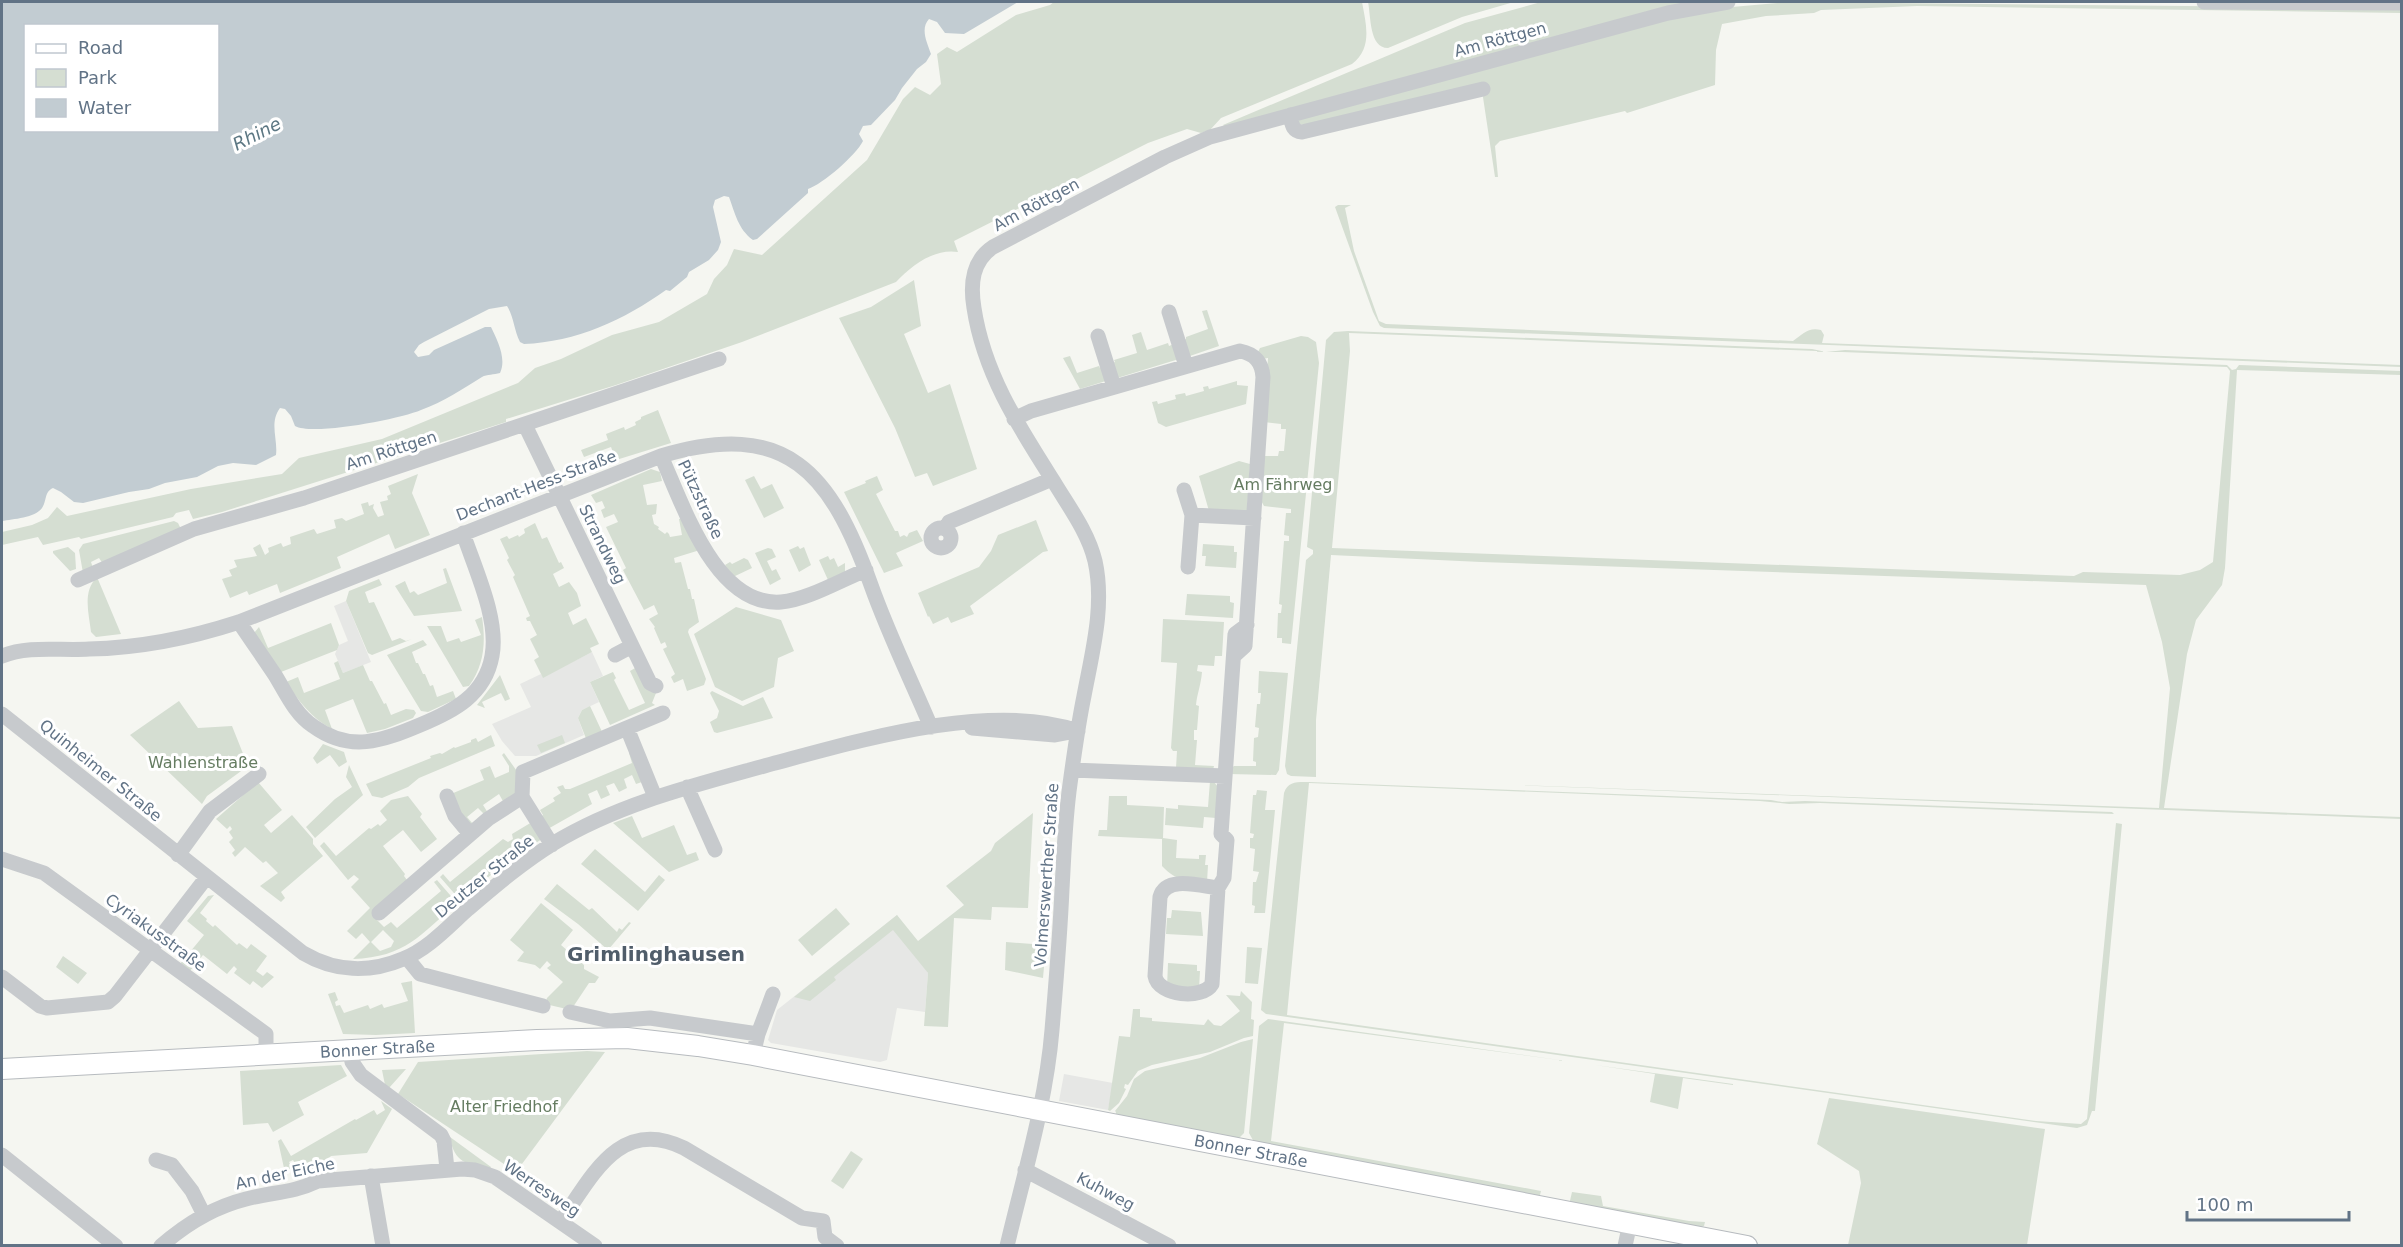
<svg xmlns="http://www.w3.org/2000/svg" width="2403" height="1247" font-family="'DejaVu Sans',sans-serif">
  <rect width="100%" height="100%" fill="#f5f6f1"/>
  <path fill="#e6e7e5" d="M346,601L371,662L343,673L335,654L339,645L348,641L334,606Z
    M592,652L603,676L590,682L599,702L582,710L578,718L584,735L536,756H515L502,741L492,724L531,707L520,684L541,674L543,677Z
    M897,915L928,973L925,1012L897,1008L887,1060L880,1062L771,1043L768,1040L777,1010Z
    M1064,1074L1113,1083L1108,1110L1059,1101Z"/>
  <path fill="#d5ded2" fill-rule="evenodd" d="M1054,2H1362C1366,24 1373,48 1352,64L1221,118L1210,130L1201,133L1187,129L1148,143L954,241L958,252C935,248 912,265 896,282L742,342L616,385L506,419V422L222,512L193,519L189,510L176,513L173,517L81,539L79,537L43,545L38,537L2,545V532L32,525L48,518L57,507L67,516L191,489L282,474L299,458L382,439L518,383L535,368L561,359L612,335L659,322L707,294L714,279L727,265L734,249L762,255L867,160L903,99L915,87L930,95L941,84L937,54L947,47L957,52L1016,15L1050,5Z
    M1368,2H1514L1462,17L1388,48C1369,48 1371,16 1368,2Z
    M1541,2H1700L1225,127L1223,125L1465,23Z
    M1789,2L2401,8V13L1917,6L1821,10L1814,13L1766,16L1722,24L1716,50L1715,85L1627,113L1625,111L1500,141L1495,146L1498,177H1495L1481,84L1313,126L1298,124V118L1663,20L1721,8Z
    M1338,205H1351L1345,208L1354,251L1379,321L1386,324L1793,341C1803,334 1808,327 1821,330L1824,335L1822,343L2401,365V367L1384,328L1380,326L1373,312L1335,207Z
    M914,280L921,326L904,334L928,393L950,384L977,469L933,486L927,473L915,477L895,428L839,318L871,307Z
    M1207,310L1219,346L1187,357L1181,341L1186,339V337L1208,329L1202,311Z
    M1348,331L1812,349L1826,352L1845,350L2227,365L2232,370L2236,369L2239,365L2401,371V375L2237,370L2225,568L2222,585L2196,620L2187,654L2164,808L2401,817V819L1514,785L2159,808L2170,688L2162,642L2146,585L1481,562L1331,555L1316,720V777L1291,776L1287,774L1285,766L1306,560L1313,554V550L1307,547L1326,340L1334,332ZM1349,333L2227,367L2230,371L2213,562L2200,570L2180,575L2083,572L2074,576L1332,548L1350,351Z
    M1141,332L1147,350L1168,343L1169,346L1174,344L1179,359L1114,379L1110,364L1115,362L1114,360L1137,353L1132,335Z
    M1301,336L1308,337L1316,342L1319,363L1291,644L1282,643V638H1277L1278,613H1281L1282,605L1279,604L1284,541H1289V536L1284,535L1286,513H1291V509L1264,506L1258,495L1262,456H1278L1279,451H1284L1286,429H1281V424L1264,422L1268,358L1262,359L1257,354L1260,348Z
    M1070,356L1077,373L1099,366L1100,368L1105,367L1109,380L1080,389L1063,358Z
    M1237,381V385L1248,386L1246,404L1166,427L1158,423L1152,402L1157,401L1158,404L1176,399L1175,395L1185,393L1186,396L1204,391L1203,387L1208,386L1209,389Z
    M658,410L671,443L616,460L611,447L584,457L581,450L608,440L606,434L624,427L625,430L636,425L635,422L641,419V417Z
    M1239,461L1250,464L1247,512L1209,511L1199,476Z
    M651,469L660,472L662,481L643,485L647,505L657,504L656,514L652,515L654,524L659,527L658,529L665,534L667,532L669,534L670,537L682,535L679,519L685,518L700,550L674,558L675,563L681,562L688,589H690L692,599H694L699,622L689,629L688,632L706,679L704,685L687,691L683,679L674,683L671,677L675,674L663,649L667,647L665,642L661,644L654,628L655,627L649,619L658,614L654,605L644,610L623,570L626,568L606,527L618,522L614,514L604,518L601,510L605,508L602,501L596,503L591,495Z
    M418,474L412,493L430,535L395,549L389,534L337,557L341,568L280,593L277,584L249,595L247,591L230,598L222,579L232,576L229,570L237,567L234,560L257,556L253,548L260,544L265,555L269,552L268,548L281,543L283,547L291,544L290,537L314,529L317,534L336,528L334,520L342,518L346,521L364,514L361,504L368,502L369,506L374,504L373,508L378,517L384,515L380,502L388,500L387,496L391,494L388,486Z
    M754,476L761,489L772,484L784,508L764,518L745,480Z
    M877,476L883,490L876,494L895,531H898L900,537L904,535L907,537L909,533L917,530L923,541L896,553L903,566L884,573L844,492L866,483L865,481Z
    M1036,520L1048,551L1043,552L970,606L974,614L951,623L948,617L933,624L929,616L928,617L918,593L979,567L991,551L998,535Z
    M174,521L178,523L181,529L103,564L99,558L91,562L93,568L83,573L79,550L83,544Z
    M535,523L542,539L547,537L559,563L561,562L564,568L553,574L559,587L569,582L577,593L581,606L568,613L573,625L586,618L599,644L590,648L592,652L543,678L534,660L539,657L530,639L537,635L530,621H527L526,618L530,616L513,577L515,575L507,560L509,558L500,539L507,536L509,539L518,535L519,537L525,533L524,529Z
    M1203,544L1234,546V552H1237L1236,568L1205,566L1206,556H1202Z
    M798,546L800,549L804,547L811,565L799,572L789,550Z
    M68,547L75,553L76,569L70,571L53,553V551Z
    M768,548L772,549L776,557L767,561L772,571L776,569L781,579L770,585L755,553Z
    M828,556L830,560L834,558L838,567L845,563V572L828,580L819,560Z
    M744,558L748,560L752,568L733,577L725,565L730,562L732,564Z
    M446,568L462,611L414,616L395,586L405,581L410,593L414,591L418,595L447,583L443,569Z
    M97,577L121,634L96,637L91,632C89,613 82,592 97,577Z
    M379,579L382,585L365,592L369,603L374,602L392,641L400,638L406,641L412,639L372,655L368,653L346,601L349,591Z
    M1187,594L1230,596V602L1234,603L1233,618L1185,615Z
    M736,607L781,620L794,651L778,658L774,687L742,701L715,687L694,634Z
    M482,617C486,643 484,665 469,686L463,687L427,626H441L447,642L459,638L461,642L481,635L475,620Z
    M1163,619L1224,622L1222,656H1215L1214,666L1198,665L1197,671L1202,672C1201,685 1197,694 1196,705L1199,706L1197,730H1194V740H1197L1195,765L1214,766L1213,770L1176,768L1177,751H1173L1171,748L1177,663L1161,662Z
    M331,623L339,645L337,650L281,672L254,633L259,627L268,648Z
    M423,640L427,645L412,652L416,663H418L423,674H425L430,686L433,685L437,697L453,691L456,699L428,712L421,711L387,655Z
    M338,661L343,673L363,665L370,681H372L384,704L386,703L391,715L406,709L414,710L416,713L413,718L385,729L367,733L353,699L325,710L332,729C312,719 298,700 286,682L298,677L304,693L340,679L334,663Z
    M637,667L656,693L652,703L655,705L610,725L590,682L613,672L616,678L614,680L629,710L645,703L630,671Z
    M1259,671L1288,673L1279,770L1276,775L1229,774V770L1234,766H1256V762L1253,761L1254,738L1258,737L1259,728L1255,727L1257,704H1260L1261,693H1258Z
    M500,675L510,699L505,701L501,693L482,702L485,708L477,705Z
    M712,691L743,706L763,697L773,718L717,733L714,732L710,722L717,718L719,711L710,693Z
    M179,701L198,728L232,726L248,766L207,796L202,804L130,735Z
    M590,706L604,736L587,741L578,718L582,710Z
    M491,735L495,746L419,778L408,787L382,798L372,796L366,784L431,758L430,756L440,753L442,754L454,747L455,748L471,742V740L476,738L478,742Z
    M562,735L565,743L541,753L537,745Z
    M323,744L344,752L347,762L339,767L330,755L317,764L313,758Z
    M633,751L645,781L636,784L632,775L624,779L627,788L619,792L614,783L606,786L610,795L601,799L597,790L588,794L592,804L546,830L539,818L543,815L540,810L555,801L553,798L561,793L557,787L563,785L565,789H570L632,763L629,753Z
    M504,753L519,774L517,794L504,803L499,794L483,805L488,813L485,815L478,808L467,817L473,824L466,823L451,794L484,780L480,770L490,766L495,778L509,772V766L502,755Z
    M349,765L363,795L315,838L306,827L335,799L352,787L346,777Z
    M1210,781H1213L1219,788L1216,818L1204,817L1203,828L1165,825L1166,808L1178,809V805L1208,807Z
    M258,782L282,810L264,825L271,833L292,815L313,839V844L323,856L281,892L285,898L281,902L260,886L278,873L266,861L263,863L245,847L235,857L232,853L235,850L229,842L233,838L229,832L232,829L230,826L227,829L216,819Z
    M1309,782L1771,800L1782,802L1805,801L2112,812L2114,814L1820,803L1789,804L1760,801L1309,783L1287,1015L2036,1121L2081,1124L2087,1119L2116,823L2122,824L2095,1111H2092L2087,1125L2077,1128L1266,1014L1261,1010L1284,793C1288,781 1297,782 1309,782Z
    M1257,790L1267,791L1265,810H1275L1265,913H1254L1255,906L1252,905L1253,882H1256L1259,872L1253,871L1255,849L1250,848V838H1253L1254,834L1250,833L1253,795H1256Z
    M408,796L422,814L420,817L437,839L421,852L403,830L383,846L405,874L404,876L407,880L376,919L384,927L391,922L397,928L441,891L434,882L437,880L457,903C420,935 406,957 353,959L370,942L362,933L356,939L347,931L370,908L351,887L359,879L354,875L348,880L320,846L324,842L336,856L369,828L371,829L378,824L380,826L387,820L380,811L391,800ZM383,930L394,941L391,947L380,951L371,942Z
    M1109,796H1127V805L1164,807L1163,838L1177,840L1176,858L1199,859V855H1206L1205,865H1208L1207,882C1187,880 1177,882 1162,866V839L1098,836L1099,830H1107Z
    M1033,813L1028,908L992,907L991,920L954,918L948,1027L924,1026L928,973L893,930L834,977L836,980L810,1001L794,997L897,915L918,941L964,905L946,886L991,851L995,843Z
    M632,816L642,838L674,825L687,855L696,852L699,860L669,872L613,823Z
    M532,822L542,839L512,858L460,900L440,877L443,874L450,882L503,839L508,842L513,839L512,834Z
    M595,849L645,892L659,875L665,880L638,911L581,864Z
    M557,884L589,910L592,908L617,932L619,928L622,930L629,922L631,923L608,950L578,924L544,899Z
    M214,895L200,913L207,919L206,921L213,927L215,925L237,945L239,943L247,949L251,944L267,956L256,971L263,976L267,972L274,977L262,988L253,981L250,985L234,973L237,969L234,966L227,974L203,955L189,972L180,964L204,935L187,921L208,896Z
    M541,903L573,930L561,945L584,965V969L599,977L595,983H589L571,1010L545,1004L547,998L563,982L547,968L551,965L547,961L540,969L535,965L517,961L524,952L510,940Z
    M836,908L850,924L812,956L798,940Z
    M1172,910L1201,912L1203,936L1166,934L1167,918H1171Z
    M1006,942L1046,945L1043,978L1005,970Z
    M1247,947L1262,948L1258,984L1245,983Z
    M63,956L87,973L78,984L56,967Z
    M1168,963L1197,965V971H1200L1199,989L1167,987Z
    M412,981L415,1033L376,1035L343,1034L328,994L335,992L338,1000L335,1002L336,1006L340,1005L344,1013L368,1005L370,1009L382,1004L384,1008L408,1001L401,983Z
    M1241,991L1252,1002L1251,1019L1254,1020L1253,1036L1244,1038L1210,1052L1152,1065L1138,1071L1128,1085L1125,1084L1124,1088L1126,1089L1119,1103L1110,1111L1108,1110L1119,1036L1130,1037L1133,1009H1140V1017L1152,1018V1021L1204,1025L1208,1019L1214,1025L1221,1026L1240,1011L1226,995L1240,996Z
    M1268,1019L1566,1061L1284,1023L1271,1141L1541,1191L1539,1199L1254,1142L1249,1133L1259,1026Z
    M1253,1039L1244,1133L1239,1138L1227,1140L1115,1119L1116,1112L1115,1111L1127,1096L1134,1079L1145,1071L1200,1058L1241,1042Z
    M587,1051L605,1052L516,1172L398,1094L418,1062Z
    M341,1065L347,1076L298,1102L304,1115L273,1132L268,1123L243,1125L240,1071Z
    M1595,1065L1733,1084V1085L1683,1078L1678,1109L1650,1102L1655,1074Z
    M406,1069L389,1088L385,1085L382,1070Z
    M1829,1098L2045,1129L2027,1245H1848L1861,1183L1859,1171L1817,1144Z
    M381,1101L392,1109L367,1153L331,1156L328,1159L331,1165H334L335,1173L302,1175L293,1160L289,1162L294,1170L284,1168L278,1141L281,1139L291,1156L355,1119L356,1120L374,1110L377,1115L385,1110Z
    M450,1137L491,1167L490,1169C467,1164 454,1163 450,1137Z
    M851,1151L863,1159L843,1189L831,1181Z
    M1572,1192L1601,1196L1603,1206L1689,1221L1705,1222L1704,1226L1695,1229L1569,1205Z"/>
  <path fill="#c2ccd2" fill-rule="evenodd" d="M2,2H1018L964,34L945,33L937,22L929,19C920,29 927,42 931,54L926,62L917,69L902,88L895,100L871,125L863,126L859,134L863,141C856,155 823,184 808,189V193L757,239L753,240C738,229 735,213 729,197L724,196L715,200L713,207L721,242L718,250L709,260L689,272L687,277L670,291L666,290C624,320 576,342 524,344L520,342C514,330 514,317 507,306L489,309L424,342L419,345L414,352L418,357L429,355L434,350L485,327H491C497,340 507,358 500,373C494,375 487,374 482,377C463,389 443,402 421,410C400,419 313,436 295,426L291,416L285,409L280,408C269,423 278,439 276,455L256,465L233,463L218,466L197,477L165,483L149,489L129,492L83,503L74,502L61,492L53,488C44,492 47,501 42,508C35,518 13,519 2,521ZM26,26H218V130H26Z"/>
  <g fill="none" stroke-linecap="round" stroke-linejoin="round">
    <defs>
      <g id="major">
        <path id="s1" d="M2,1069L537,1040L627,1038L698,1046L753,1055L1747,1246"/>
      </g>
    </defs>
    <use href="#major" stroke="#b7bbbf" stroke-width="22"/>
    <path stroke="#c7cacd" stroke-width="15" d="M2204,2L2402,3
      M1290,115C1292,124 1292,131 1302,132L1483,89
      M1169,312L1186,366
      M1098,336L1114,387
      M1014,419L1031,411L1240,351C1255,354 1262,362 1263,377L1245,646L1234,656
      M525,425L650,683L656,686
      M661,456C683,504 715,607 781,602C807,600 841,580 866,570
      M1184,490L1192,515
      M931 538a10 10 0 1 1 20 0a10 10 0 1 1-20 0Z
      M945,529L949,522L1052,479
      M1188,567L1192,515L1254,518
      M78,580L194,529L304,498L719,359
      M239,622C251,640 263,657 275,675C286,693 295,714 313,726C350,753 382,741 420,725C454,711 485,695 492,656C499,619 475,569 463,533
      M615,655L632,646
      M2,656C29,645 60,651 89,649C141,648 190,638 239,622L661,456C787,418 831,473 871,585C888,633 911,680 931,727
      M2,714L303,953C335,972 370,973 403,959C428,949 448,927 468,909C495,886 523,862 554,843C622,802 700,784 775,763C861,740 992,701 1078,731
      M627,728L663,713
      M972,728L1055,735L1076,731
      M1072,770L1225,776
      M687,787L715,850
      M447,796L455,816L470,834
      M552,845L522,797L523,772L627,728L655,797
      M178,855L210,811L259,774
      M2,859L44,873L266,1034V1056
      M1218,888C1201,886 1166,875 1160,897L1155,976C1158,996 1203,1000 1212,984L1218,888L1224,878L1227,840L1221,834L1235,634L1247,625
      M379,913L488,819L522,797
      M407,958L420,974L543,1006
      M2,977L40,1006L47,1008L108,1002L115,996L206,878
      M570,1012L610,1021L650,1018L758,1034
      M350,1051L352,1062L361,1075L441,1135L444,1141L447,1169
      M753,1055L758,1034L773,994
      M2,1155L116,1246
      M156,1160L172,1165L192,1191L204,1215
      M1025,1170L1169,1246
      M371,1176L383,1246
      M560,1222C592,1177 619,1116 684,1148L802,1218L823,1221L825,1237L837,1246
      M161,1246C186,1224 214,1207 246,1199C272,1192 293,1193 318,1181L462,1169L475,1170L495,1177L595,1246
      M1007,1246C1024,1174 1046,1103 1052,1030C1056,983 1060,936 1062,889C1064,854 1065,819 1070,784C1074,755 1078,725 1084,696C1092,653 1105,606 1095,561C1088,532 1069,507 1054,482C1019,427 984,374 974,308C970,284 972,261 993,247L1165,157L1210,137L1668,13L1728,2
      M1625,1246L1630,1223"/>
    <use href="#major" stroke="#fff" stroke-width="20"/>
  </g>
  <g text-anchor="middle" stroke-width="6" stroke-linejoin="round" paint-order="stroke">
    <g font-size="16" fill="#617386" stroke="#fff">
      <text transform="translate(1500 39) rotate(-15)" y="6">Am Röttgen</text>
      <text transform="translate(1036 204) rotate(-28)" y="6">Am Röttgen</text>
      <text transform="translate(391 450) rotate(-18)" y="6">Am Röttgen</text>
      <text transform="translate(536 485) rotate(-21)" y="6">Dechant-Hess-Straße</text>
      <text transform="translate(701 499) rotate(65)" y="6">Pützstraße</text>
      <text transform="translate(603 544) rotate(64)" y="6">Strandweg</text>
      <text transform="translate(101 770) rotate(39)" y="6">Quinheimer Straße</text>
      <text transform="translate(1046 875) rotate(-86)" y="6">Volmerswerther Straße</text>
      <text transform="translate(484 876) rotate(-39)" y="6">Deutzer Straße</text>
      <text transform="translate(156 932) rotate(36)" y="6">Cyriakusstraße</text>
      <text dy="6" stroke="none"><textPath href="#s1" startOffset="376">Bonner Straße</textPath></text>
      <text dy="6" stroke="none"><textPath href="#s1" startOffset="1260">Bonner Straße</textPath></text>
      <text transform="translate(285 1173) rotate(-12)" y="6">An der Eiche</text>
      <text transform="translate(542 1188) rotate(34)" y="6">Werresweg</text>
      <text transform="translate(1106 1191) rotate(28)" y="6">Kuhweg</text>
    </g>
    <g font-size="16" fill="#657c61" stroke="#fff">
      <text x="1283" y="490">Am Fährweg</text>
      <text x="203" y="768">Wahlenstraße</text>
      <text x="504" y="1112">Alter Friedhof</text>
    </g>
    <g font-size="18" font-style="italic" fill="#5c7783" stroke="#fff">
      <text transform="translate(257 134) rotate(-27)" y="6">Rhine</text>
    </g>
    <g font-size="20" font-weight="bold" fill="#505d6a" stroke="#fff">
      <text x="656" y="961">Grimlinghausen</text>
    </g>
  </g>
  <rect width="2403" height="1247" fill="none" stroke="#617386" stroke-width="6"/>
  <rect x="24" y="24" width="195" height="108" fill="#ffffff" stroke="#c0c7cf" stroke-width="1.5"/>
  <rect x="36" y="44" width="30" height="9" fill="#ffffff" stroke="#c0c7cf" stroke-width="1.5"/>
  <text x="78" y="54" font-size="18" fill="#617386">Road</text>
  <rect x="36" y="69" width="30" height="18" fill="#d5ded2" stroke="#c0c7cf" stroke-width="1.5"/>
  <text x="78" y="84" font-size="18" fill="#617386">Park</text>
  <rect x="36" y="99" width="30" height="18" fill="#c2ccd2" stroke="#c0c7cf" stroke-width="1.5"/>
  <text x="78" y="114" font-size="18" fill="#617386">Water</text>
  <path d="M2187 1211v9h162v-9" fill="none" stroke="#617386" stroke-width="3"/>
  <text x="2196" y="1211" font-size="18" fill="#617386" stroke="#ffffff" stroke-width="4.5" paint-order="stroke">100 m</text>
</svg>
